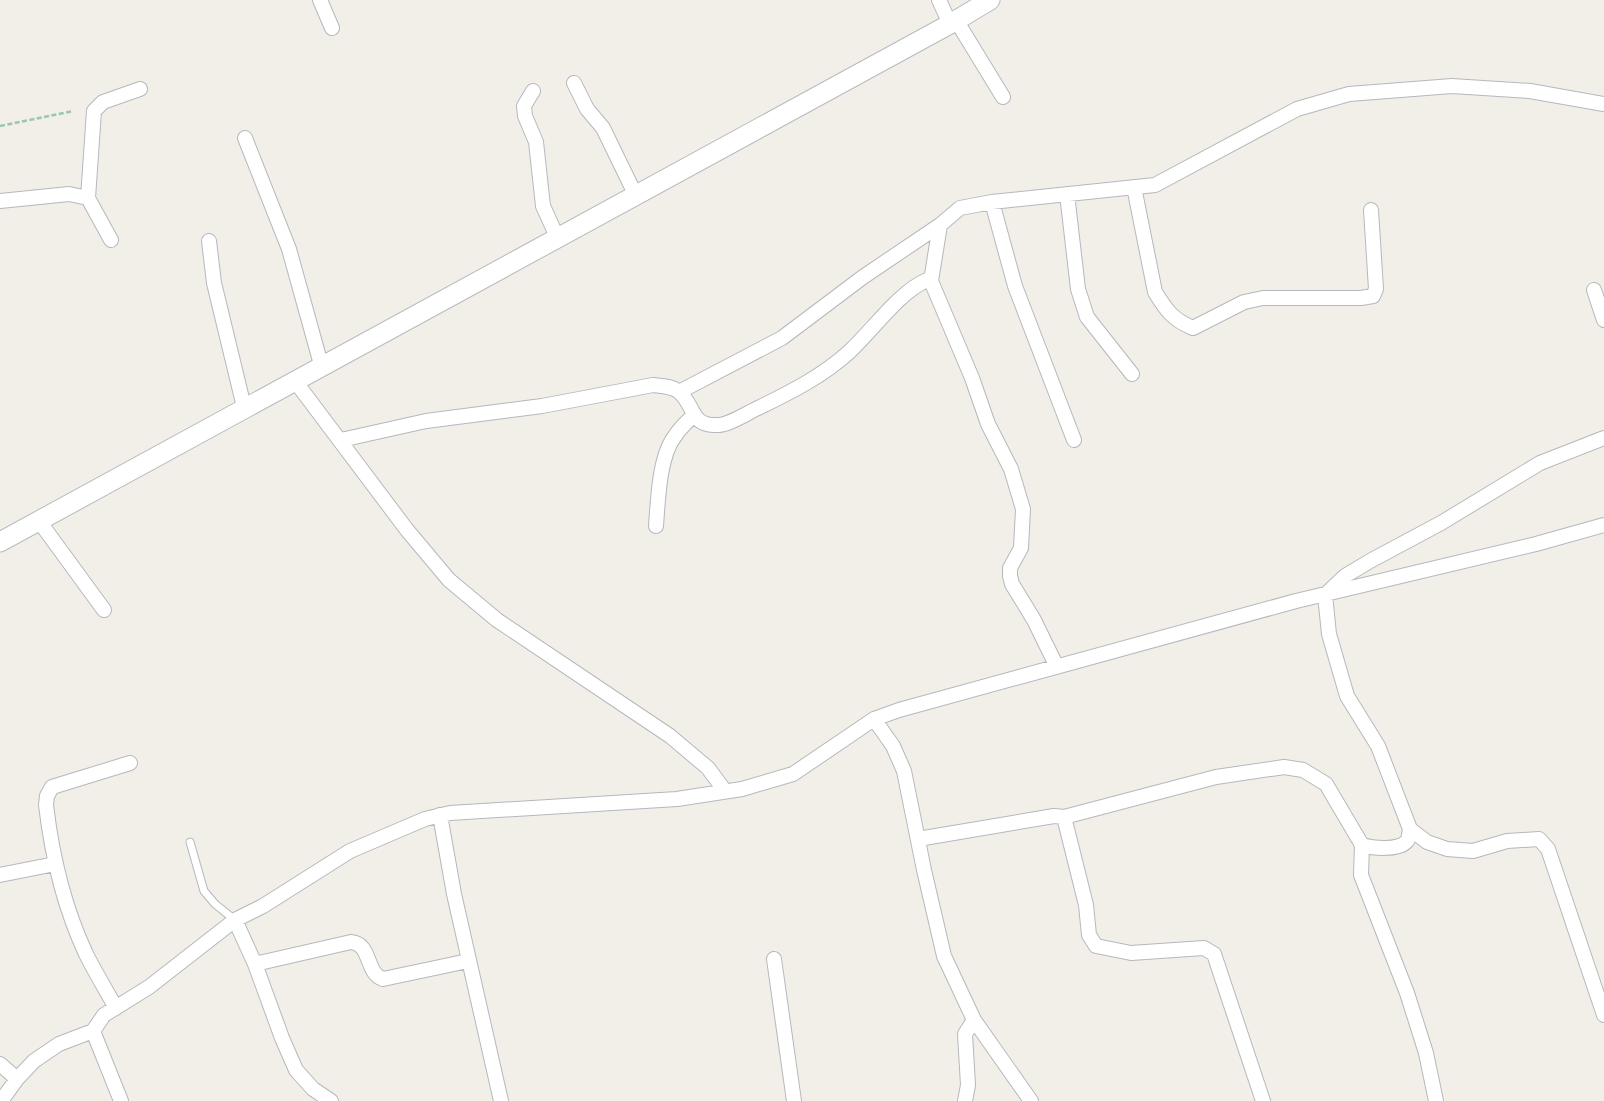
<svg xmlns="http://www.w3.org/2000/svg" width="1604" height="1101" font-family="Helvetica,sans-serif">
  <rect width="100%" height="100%" fill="#f1efe8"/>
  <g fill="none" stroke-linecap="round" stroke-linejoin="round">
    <defs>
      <path id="lane" d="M190,842L204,891L215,904L235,920"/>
      <path id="street" d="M320,0L332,28
        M939,0L950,24
        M956,20L1003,97
        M574,83L587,109L603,128L636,196
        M533,91L524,106L525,116L536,142L543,206L558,239
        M245,138L289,249L322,368
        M1134,187L1155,292C1166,310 1173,320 1193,328L1244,302L1263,298H1361L1373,296L1376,289L1371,210
        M1067,194L1078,289L1087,317L1132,374
        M88,198L94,111L103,102L140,89
        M0,201L69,194L88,198L111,240
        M992,202L1015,286L1074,440
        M209,241L214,283L244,407
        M931,281L940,225L960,208L992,202L1155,185L1297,109L1349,94L1452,86L1530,91L1604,104
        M1594,290L1604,320
        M295,381L407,530L449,580L497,620L670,736L708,768L725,791
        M679,392L782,338L863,277L940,225
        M341,440L426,421L542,406L653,385C662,386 671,386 678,391C696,405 689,427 719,425C731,424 747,413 758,408C789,393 823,376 849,352C872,331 899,292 927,280L931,281L972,378L988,424L1011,469L1023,509L1021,548L1010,568V576L1012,584L1034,620L1056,665
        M39,521L104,610
        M656,526C658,501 659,456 675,436C680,428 687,422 693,416
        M874,719L893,746L904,771L924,870L944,956L974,1020L1031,1101
        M440,815L454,894L501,1101
        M1064,817L1216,777L1284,767L1303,770L1326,784L1362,845C1372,848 1399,851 1407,841C1409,839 1409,833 1410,829L1378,746L1347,696L1329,634L1325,595L1345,576L1370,561L1441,523L1540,463L1604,438
        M1410,829L1427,842L1447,849L1473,851L1507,841L1539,839L1548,849L1604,1015
        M918,839L1054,816L1064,817L1086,905L1089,935L1096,946L1131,953L1204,948L1214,954L1263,1101
        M1362,845L1361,875L1407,993L1426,1053L1436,1101
        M0,875L55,864
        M235,920L255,964L282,1038L296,1070L313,1089L331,1101
        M774,959L794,1101
        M255,964L351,942C372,944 365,973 383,979L468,961
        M116,1008C106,990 95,972 86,954C64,907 52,856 46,805L47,796L52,787L130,763
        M93,1031L121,1101
        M0,1064L17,1079
        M1,1101L17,1079L34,1061L59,1044L93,1031L104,1015L149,987L235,920L263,906L350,851L425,819L450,813L677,799L742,789L793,774L874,719L899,710L1296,601L1536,544L1604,525
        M965,1101L968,1085L965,1034L974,1020"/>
      <path id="secondary" d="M0,542L950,24L990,0"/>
    </defs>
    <use href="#lane" stroke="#b5b8bc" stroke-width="9"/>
    <use href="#street" stroke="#b5b8bc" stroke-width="16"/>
    <use href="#secondary" stroke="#b6babf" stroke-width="21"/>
    <path stroke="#9cc7a9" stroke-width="2.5" stroke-dasharray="5 2.5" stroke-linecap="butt" d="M0,126L73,111"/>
    <use href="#lane" stroke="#fff" stroke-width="7"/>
    <use href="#street" stroke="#fff" stroke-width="14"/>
    <use href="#secondary" stroke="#fff" stroke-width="19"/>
  </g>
</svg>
